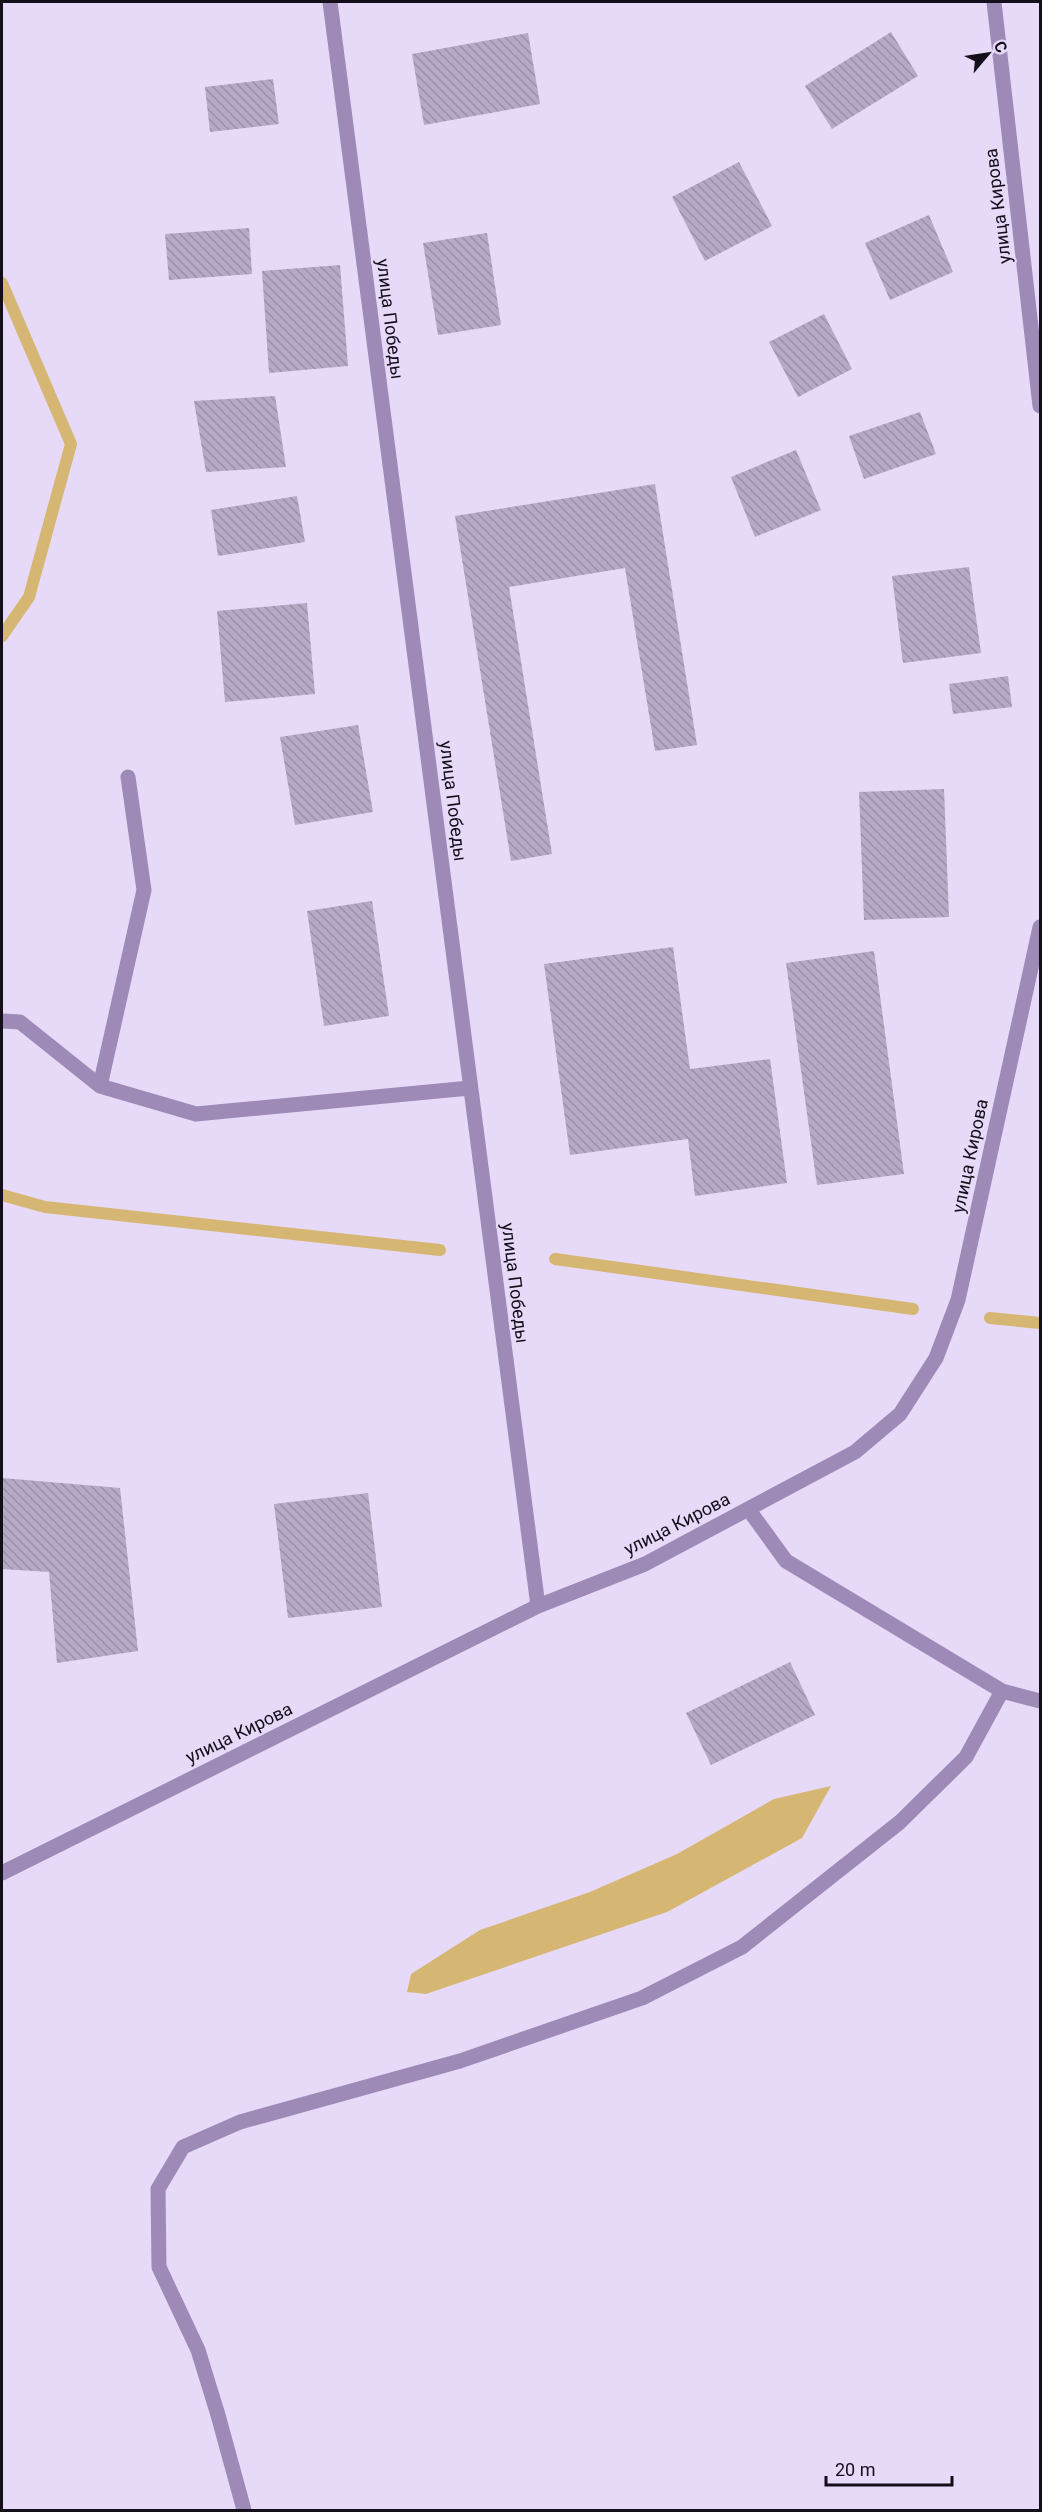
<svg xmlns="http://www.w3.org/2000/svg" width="1042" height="2512" font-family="Roboto,sans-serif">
  <defs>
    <pattern id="building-back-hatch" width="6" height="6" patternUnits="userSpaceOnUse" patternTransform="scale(1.5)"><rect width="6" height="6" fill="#b5a9c6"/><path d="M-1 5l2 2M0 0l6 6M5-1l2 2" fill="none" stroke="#9b90aa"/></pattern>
  </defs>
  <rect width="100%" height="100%" fill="#e7daf9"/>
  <path fill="#d6b673" d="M831,1786L802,1838L667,1912L426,1994L407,1992L411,1974L480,1930L590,1892L677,1854L774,1799Z"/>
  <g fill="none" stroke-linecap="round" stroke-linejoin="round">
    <path stroke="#d6b673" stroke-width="12" d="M2,283L71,444L29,597L2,636
      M2,1195L45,1207L440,1250
      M555,1259L913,1309
      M990,1318L1040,1323"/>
  </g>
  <path fill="url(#building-back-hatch)" d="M891,32L918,76L832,129L805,86Z
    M528,33L540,104L424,125L412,54Z
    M273,79L279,124L210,132L205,87Z
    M739,162L772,226L705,261L672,197Z
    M929,215L953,272L890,300L865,243Z
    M249,228L252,274L169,280L165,234Z
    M487,233L501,325L438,335L423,243Z
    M340,265L348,366L269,373L262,271Z
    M824,314L852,369L798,397L769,342Z
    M275,396L286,467L206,472L194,401Z
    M920,412L936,454L864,479L849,436Z
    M796,450L821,510L755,537L731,477Z
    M655,484L697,745L655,751L625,568L509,587L552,854L511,861L455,516Z
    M297,496L305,542L218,556L211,510Z
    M969,567L981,653L903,663L892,576Z
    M307,603L315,694L225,702L217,611Z
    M1008,676L1012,707L953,714L949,684Z
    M358,725L373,812L295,825L280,737Z
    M944,789L949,917L864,920L859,792Z
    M372,901L389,1016L324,1026L307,911Z
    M673,947L690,1069L770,1059L787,1183L695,1196L688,1139L570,1155L544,964Z
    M874,951L904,1174L817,1185L786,963Z
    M2,1478L120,1488L138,1651L57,1663L49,1572L2,1569Z
    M368,1493L382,1607L288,1618L274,1504Z
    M790,1662L815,1715L711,1765L686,1713Z"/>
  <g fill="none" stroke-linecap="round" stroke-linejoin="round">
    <path stroke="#9d8ab7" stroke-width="15" d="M330,2L538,1606
      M994,2L1040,406
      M2,1021L20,1022L100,1086L196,1114L470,1088
      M100,1086L144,890L128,777
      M749,1510L786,1561L1002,1691
      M2,1873L538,1606L645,1564L855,1452L900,1414L936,1358L958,1300L1040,927
      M244,2510L218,2415L198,2350L159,2267L158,2189L183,2147L240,2122L460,2061L642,1998L742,1947L900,1822L966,1757L1002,1691L1040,1701"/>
  </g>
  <g text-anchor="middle" stroke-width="4.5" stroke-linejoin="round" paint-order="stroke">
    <g font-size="18" fill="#130e19" stroke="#e7daf9">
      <text transform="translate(998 206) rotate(-97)" y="6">улица Кирова</text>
      <text transform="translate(390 319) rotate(83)" y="6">улица Победы</text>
      <text transform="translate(453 801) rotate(83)" y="6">улица Победы</text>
      <text transform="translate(970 1156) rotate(-78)" y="6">улица Кирова</text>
      <text transform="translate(515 1283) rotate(83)" y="6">улица Победы</text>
      <text transform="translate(677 1524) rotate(-27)" y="6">улица Кирова</text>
      <text transform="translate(239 1733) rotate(-26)" y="6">улица Кирова</text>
    </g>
  </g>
  <rect width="1042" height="2512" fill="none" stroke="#130e19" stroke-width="6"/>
  <g transform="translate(988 54) rotate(61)" stroke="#e7daf9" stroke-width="4.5" paint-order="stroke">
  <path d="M0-4.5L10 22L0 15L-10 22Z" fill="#130e19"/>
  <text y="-9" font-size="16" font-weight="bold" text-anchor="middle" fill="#130e19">С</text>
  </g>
  <path d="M826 2476v9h126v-9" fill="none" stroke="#130e19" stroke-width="3"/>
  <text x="835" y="2476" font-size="18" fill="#130e19" stroke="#e7daf9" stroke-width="4.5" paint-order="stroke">20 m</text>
</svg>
